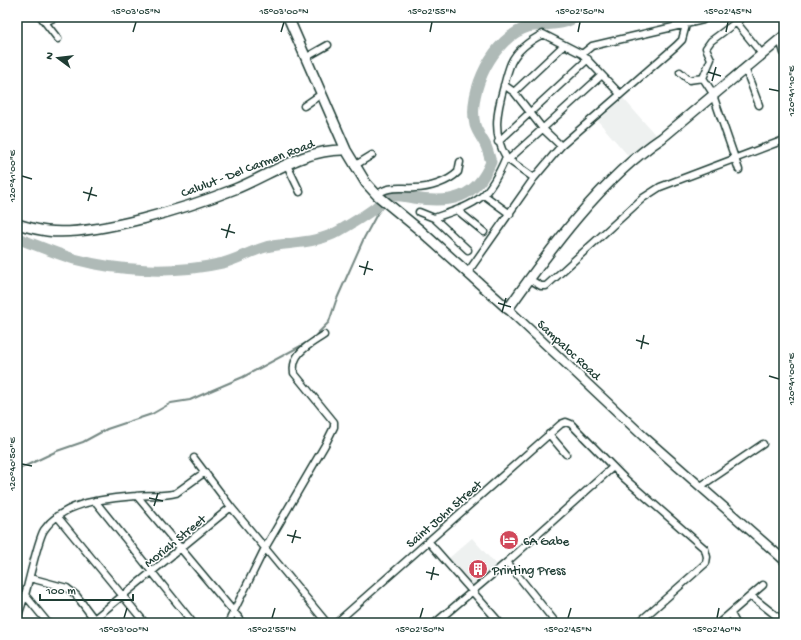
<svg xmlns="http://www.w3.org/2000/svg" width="801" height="640" font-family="'Gochi Hand',sans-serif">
  <rect width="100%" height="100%" fill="#fff"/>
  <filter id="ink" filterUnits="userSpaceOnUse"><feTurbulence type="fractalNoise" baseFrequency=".025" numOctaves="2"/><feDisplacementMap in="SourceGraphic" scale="8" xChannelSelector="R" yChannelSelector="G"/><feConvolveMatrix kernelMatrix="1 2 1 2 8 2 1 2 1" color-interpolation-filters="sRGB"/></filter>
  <g filter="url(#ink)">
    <path fill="#eef1f0" d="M623,98L658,138L631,159L598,121Z
      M472,538L498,567L473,589L448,559Z"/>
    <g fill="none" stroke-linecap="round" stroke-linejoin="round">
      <path stroke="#758883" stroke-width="2" d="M311,340L329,322L336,301L364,238L377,214L384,205
        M17,470L57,451L83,442L107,429L152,414L171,403L190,400L208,392L243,377L308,342"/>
      <path stroke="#afbab7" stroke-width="11" d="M17,238C36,245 54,253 74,259C122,272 175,274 223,263C238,259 251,251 266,247C290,242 316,244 339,231C351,224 364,216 375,208C379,205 384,199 389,197C396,194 406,197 413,198C450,204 476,199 491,162C489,156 488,150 485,144C482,138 477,132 475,125C467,91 494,37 528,27C541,23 564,27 575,17"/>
      <defs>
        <path id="minor" d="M41,17L58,39
          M45,22L56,17
          M736,22L762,54
          M780,39L784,53
          M582,54L592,46L703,20
          M305,58L328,45
          M745,68L759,105
          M680,72L689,80L703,78L714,95
          M703,78L711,59L706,48L711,41L743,17
          M504,85L514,92L543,129L561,146
          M514,92L563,46
          M713,95L739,170
          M304,106L320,95
          M498,142L588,59
          M506,158L534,178
          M508,160L602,75
          M287,165L300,192
          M354,166L372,155
          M377,195C388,185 401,189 415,188C429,188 448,182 458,172L460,162
          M484,195L510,214
          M457,210L484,232
          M419,212L434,218L468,250
          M434,218C477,203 487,202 506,157C492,134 497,111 504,86C506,78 508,70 511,63C517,50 531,40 543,34L582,54L620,94
          M468,272L534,178L561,146L676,46L682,40L686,25
          M529,279L541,286H546L643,198L660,187L784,140
          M549,434L566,454
          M194,458L231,507L327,623
          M701,486L763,444
          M137,496L243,623
          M95,501L193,623
          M57,516L145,623
          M428,541L500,623
          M507,562L556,623
          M30,578L67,588L76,595L97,623
          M751,596L784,622
          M731,614L736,623
          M17,619L25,595
          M94,619L231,507
          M48,623L25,595C29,581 38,539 44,530C64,501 104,499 136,496C149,494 163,497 176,493L205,472
          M228,623L265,548L325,445L334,427V422L294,373C291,353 309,345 324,335
          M336,623L561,424L566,422L571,424L624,478L705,549L707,557L706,563L638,623
          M435,623L507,562L613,467
          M719,623L763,585"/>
        <path id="tertiary" d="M508,309L643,436L784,560"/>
        <path id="secondary" d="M288,17L346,150L366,183L377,195L421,231L508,309C549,251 602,178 662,138L784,36
          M17,224C27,227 37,230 47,231C94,237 190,207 235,189C270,175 306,148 346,150"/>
      </defs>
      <use href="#minor" stroke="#1f3d34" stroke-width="9"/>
      <use href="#tertiary" stroke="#1f3d34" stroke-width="11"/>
      <use href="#secondary" stroke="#1f3d34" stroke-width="12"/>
      <use href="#minor" stroke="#fff" stroke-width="6"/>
      <use href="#tertiary" stroke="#fff" stroke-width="8"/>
      <use href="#secondary" stroke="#fff" stroke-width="9"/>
    </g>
  </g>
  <path fill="none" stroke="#1f3d34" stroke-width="1.5" d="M133,32L136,22M281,32L284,22M430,32L432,22M578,32L580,22M726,32L728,22M708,72L721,76M712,81L716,67M769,89L779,91M22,176L32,179M83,192L97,196M88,201L92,187M221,229L235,233M226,238L230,224M359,266L373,270M364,275L368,261M498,303L511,307M502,312L506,298M636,340L649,344M641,349L644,335M769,376L779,379M22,464L32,466M149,498L163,501M154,506L158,493M287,535L301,538M292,543L296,530M426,572L439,575M431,580L434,567M124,618L127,608M272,618L275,608M420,618L423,608M568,618L571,608M717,618L719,608"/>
  <defs>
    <symbol id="hotel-disc" viewBox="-11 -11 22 22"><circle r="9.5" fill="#d1495b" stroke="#fff"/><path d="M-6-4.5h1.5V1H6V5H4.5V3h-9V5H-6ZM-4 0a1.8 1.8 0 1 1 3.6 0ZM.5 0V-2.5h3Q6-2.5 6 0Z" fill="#fff"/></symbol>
    <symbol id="building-disc" viewBox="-11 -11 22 22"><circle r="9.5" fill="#d1495b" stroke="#fff"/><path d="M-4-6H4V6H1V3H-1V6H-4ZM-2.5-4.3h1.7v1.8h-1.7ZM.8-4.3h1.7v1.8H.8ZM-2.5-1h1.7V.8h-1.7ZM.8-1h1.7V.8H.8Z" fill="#fff"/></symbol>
  </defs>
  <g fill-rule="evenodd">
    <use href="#hotel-disc" x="498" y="529" width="22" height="22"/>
    <use href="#building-disc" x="467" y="558" width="22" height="22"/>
  </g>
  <g text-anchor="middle" stroke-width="3" stroke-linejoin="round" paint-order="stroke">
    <g font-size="13" fill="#1f3d34" stroke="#fff">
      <text transform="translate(247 167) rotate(-21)" y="5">Calulut - Del Carmen Road</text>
      <text transform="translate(570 349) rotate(43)" y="5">Sampaloc Road</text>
      <text transform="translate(443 513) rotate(-41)" y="5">Saint John Street</text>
      <text transform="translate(174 540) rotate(-39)" y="5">Moriah Street</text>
    </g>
    <g font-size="13" fill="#1f3d34" stroke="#fff" text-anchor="start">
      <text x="523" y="545">6A Gabe</text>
      <text x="492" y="574">Printing Press</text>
    </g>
  </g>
  <rect width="801" height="640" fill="none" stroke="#fff" stroke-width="44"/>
  <g transform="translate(58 58) rotate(285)" stroke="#ffffff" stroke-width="3" paint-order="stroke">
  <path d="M0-3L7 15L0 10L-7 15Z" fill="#1f3d34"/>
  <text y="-6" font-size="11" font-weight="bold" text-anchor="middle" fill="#1f3d34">N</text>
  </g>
  <path d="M40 594v6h93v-6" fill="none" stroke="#1f3d34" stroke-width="2"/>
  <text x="46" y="594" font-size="12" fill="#1f3d34" stroke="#ffffff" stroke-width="3" paint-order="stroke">100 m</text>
  <rect x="22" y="22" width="757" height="596" fill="none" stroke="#1f3d34" stroke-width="1.5"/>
  <g font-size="10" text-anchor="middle" fill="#1f3d34">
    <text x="136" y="14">15°03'05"N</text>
    <text x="284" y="14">15°03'00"N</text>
    <text x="432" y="14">15°02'55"N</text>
    <text x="580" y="14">15°02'50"N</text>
    <text x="728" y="14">15°02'45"N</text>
    <text transform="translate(790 91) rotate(-90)" y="4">120°41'10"E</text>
    <text transform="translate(11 176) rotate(-90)" y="4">120°41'00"E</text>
    <text transform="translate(790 379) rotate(-90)" y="4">120°41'00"E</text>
    <text transform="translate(11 464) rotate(-90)" y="4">120°40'50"E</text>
    <text x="124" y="632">15°03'00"N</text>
    <text x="272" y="632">15°02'55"N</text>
    <text x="420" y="632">15°02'50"N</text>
    <text x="568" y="632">15°02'45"N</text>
    <text x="717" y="632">15°02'40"N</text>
  </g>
</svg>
